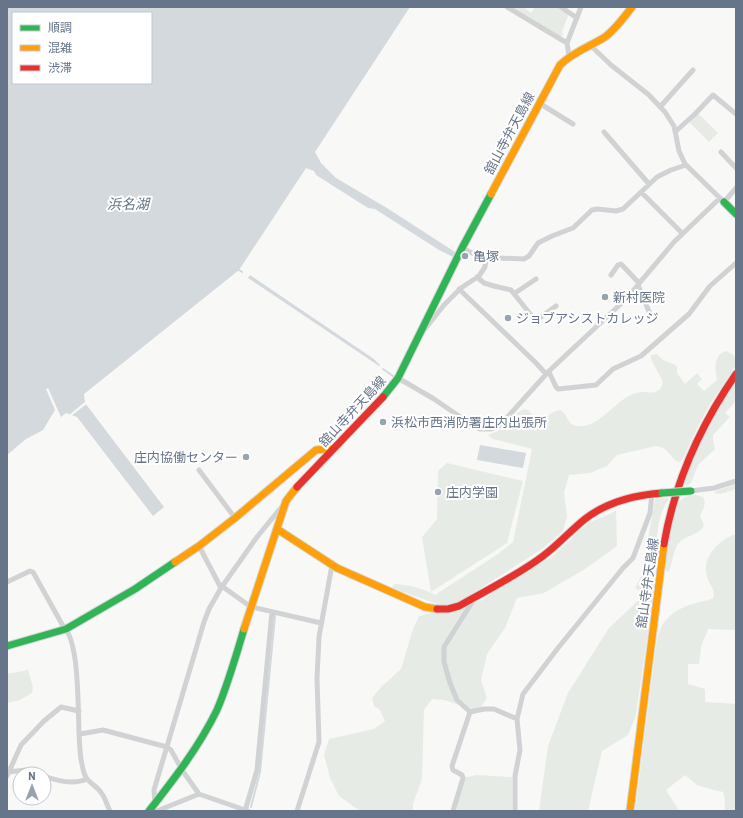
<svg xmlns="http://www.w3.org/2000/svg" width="743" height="818" font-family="Barlow,'Noto Sans JP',sans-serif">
  <rect width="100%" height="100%" fill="#f8f8f7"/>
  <path fill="#e7ebe5" d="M511,7H523L531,13L535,7H558L569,14L562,31L563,35L560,37Z
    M698,113L718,133L709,142L689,122Z
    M726,351L732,354L735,357V367L710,404L696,430L684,457L680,462L676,461C669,454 666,447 656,446L617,455L607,466L590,473L569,475L564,492L567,517L563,531L542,549L456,604L443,606L392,588L395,584C409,585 423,588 435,595L498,554L513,542L532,449L493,439L488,435L505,428L518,412L525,409L529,411L537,421C545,420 551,411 560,410C568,414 567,425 577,426C598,428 611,406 627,397C631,395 637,392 641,392C650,392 654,395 661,388L663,382L651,359V355L657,354L663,360L675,365L677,367V373L685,384L697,373L702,379L697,384L704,391L717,380C715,369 713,356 726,351Z
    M736,382V401L725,413L730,417L713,435V441L715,449L698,465L691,483L687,486L685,485V480C697,445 714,411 736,382Z
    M447,463L523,481L507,543L431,592L422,537L437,519L438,471Z
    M736,484V489L721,494L714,493L716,491Z
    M696,495L703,497C707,504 703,509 700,515L704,526C698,536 684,535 678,544C674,549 672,564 669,571L667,572C662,563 674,518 677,505C682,497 687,496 696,495Z
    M668,498L669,499L662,511L658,526L652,604L636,715L628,735L602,751L588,811H539L548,746L568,693L609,628L645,594L635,588L650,560L648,539L655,499Z
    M616,511L617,546L585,569L544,593L517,598L505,628L487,654L481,680L487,698L478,711L444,700L432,699L424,710L422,779L413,804V811H360L339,796L330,778L324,755L329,739L374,729L385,721L380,710L374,706L372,698L381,687L401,669L413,629L419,616L483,600L504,584L553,556L588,523Z
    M736,534V630L708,629L701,647L699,664H688V684L705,689V702L736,704V811H725C724,804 726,799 723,792L710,789L697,785L685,775L666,790L679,811H635L657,639C662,617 677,608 699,602C704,601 709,600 713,598C716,590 709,584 707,577C701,558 719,539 736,534Z
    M28,670L33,687L32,693L20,700L7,703V674Z
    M476,775L512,777V811H453L463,778Z"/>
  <path fill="#d3d9dd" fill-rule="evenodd" d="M7,7H410L315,152L321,163L336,178L387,208L455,252L453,257L439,250L375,209L368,208L316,175L314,171L306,168L239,270L84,394L85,403L164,507L153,516L77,417L66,413L61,417L48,388L46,389L55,410L43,430L26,439L7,455ZM13,13H151V83H13Z
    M250,275L374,359L380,365L379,366L248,278Z
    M480,445L526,453L523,468L477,460Z"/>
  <path fill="#f8f8f7" d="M86,401L88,403L71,416L69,415Z"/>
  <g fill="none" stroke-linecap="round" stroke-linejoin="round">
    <path stroke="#d3d9dd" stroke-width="2" d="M239,270L242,272
      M383,369L393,376
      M251,807L260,772L275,616"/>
    <defs>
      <path id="fast" d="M724,202L736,214
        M383,397L398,378L462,248L491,194
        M7,646L66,629L135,589L175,562
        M149,811C174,779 199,747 217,710C228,684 236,656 244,629"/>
      <path id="slow" d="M491,194L560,65C573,52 589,47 605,37C616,29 624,17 632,7
        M277,529L337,568L425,607L437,609
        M175,562L199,546L235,518L316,450L334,448
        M244,629L286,501L297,487
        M630,811L664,544"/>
      <path id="jam" d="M297,487L383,397
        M664,544C675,481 700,426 736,374
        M437,609H448L459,606C487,590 518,575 543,556C558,545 570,531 585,519C607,502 634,495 662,493"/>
    </defs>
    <use href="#fast" stroke="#d4d6d7" stroke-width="9"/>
    <use href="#slow" stroke="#d4d6d7" stroke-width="9"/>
    <use href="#jam" stroke="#d4d6d7" stroke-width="9"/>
    <path stroke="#d1d2d3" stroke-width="5" d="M507,7L567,43
      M561,7L577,18
      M589,44L611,65L649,95L665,112L674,126L679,151L685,164L724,202L736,188
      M569,56L567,43L581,7
      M539,103L573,124
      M660,107L693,70
      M676,131L695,114L713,95L736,114
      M604,132L649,184
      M721,152L736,168
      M641,192L682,233
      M462,248L486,260L500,258L524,259L529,256L538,243L552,236L573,228L592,210L597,209L616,211L623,209L657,177L671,170L686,165
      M611,275L618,265L621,264L639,283
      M477,277L484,283L494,286L511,290L535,320H537L556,306
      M638,285L650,314
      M459,289L536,363L546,374
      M515,293L536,279
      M421,334L444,305L461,288L479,276L485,267L486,260
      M549,372L556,387L558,389L596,385L613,369L641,356L689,314L710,286L736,263
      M398,378L434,399L475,427L480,429H491L500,425L504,421L549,371L626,299L674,242L720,198
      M199,470L235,518
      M691,491L714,488L736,481
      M7,582L30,571L33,572L63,626C83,644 76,731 81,759C82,764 83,774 87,779C91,784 98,787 102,794C106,799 107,806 110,811
      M223,587L251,607
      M221,588L257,537L284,504
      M476,596L444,647V662L450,683L457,700L470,712L484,709H494L517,719
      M252,607L321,623
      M80,734L103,730L167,747L171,750L182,770L199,794L248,811
      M8,772L26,770L40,774
      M7,776L21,745L44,721L61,707L79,711
      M44,776C57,781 73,785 87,779
      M155,804L154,790L204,622L209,609L221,588L199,546
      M157,811L199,794
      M245,811L257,770L272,612
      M297,811L319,742L317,678L319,637L332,565
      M453,811L463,778L462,775L453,770L452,766L470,712
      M515,811V776L520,750L517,719L523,694L558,648L623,568L633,558L650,513L652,493"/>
    <use href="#fast" stroke="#30b455" stroke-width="7"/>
    <use href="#slow" stroke="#ff9f0a" stroke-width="7"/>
    <use href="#jam" stroke="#e5322d" stroke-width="7"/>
    <defs>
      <path id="fast-bridge" d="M662,493L691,491"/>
    </defs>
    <use href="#fast-bridge" stroke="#d4d6d7" stroke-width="9" stroke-linecap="butt"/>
    <use href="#fast-bridge" stroke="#30b455" stroke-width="7"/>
  </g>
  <g fill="#99a3b0" stroke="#fff" stroke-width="1.5">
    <circle cx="465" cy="256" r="4"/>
    <circle cx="605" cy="297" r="4"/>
    <circle cx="508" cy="318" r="4"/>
    <circle cx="383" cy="422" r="4"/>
    <circle cx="246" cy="457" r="4"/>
    <circle cx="438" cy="492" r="4"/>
  </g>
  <g text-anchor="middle" stroke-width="4" stroke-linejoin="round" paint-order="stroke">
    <g font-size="13" fill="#667589" stroke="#fff">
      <text transform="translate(509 133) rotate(-62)" y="5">舘山寺弁天島線</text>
      <text transform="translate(352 411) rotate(-47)" y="5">舘山寺弁天島線</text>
      <text transform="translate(647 583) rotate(-82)" y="5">舘山寺弁天島線</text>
    </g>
    <g font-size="13" fill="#667589" stroke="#fff" text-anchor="start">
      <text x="473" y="261">亀塚</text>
      <text x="613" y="302">新村医院</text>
      <text x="516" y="323">ジョブアシストカレッジ</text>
      <text x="391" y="427">浜松市西消防署庄内出張所</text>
      <text x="238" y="462" text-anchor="end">庄内協働センター</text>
      <text x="446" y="497">庄内学園</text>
    </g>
    <g font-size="14" font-style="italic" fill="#627684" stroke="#fff">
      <text x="128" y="209">浜名湖</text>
    </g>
  </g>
  <rect width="743" height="818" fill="none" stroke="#667589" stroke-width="16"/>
  <rect x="12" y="12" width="140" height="72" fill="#ffffff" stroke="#c2c8d0"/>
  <rect x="20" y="25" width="20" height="6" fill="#30b455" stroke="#c2c8d0"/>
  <text x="48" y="32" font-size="12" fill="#667589">順調</text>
  <rect x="20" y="45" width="20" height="6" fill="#ff9f0a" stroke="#c2c8d0"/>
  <text x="48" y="52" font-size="12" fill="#667589">混雑</text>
  <rect x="20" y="65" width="20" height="6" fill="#e5322d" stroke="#c2c8d0"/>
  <text x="48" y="72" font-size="12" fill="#667589">渋滞</text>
  <g transform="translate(32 786)"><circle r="19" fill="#ffffff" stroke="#c2c8d0"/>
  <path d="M0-3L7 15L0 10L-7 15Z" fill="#99a3b0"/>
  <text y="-6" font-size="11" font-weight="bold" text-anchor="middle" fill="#667589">N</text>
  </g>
</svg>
